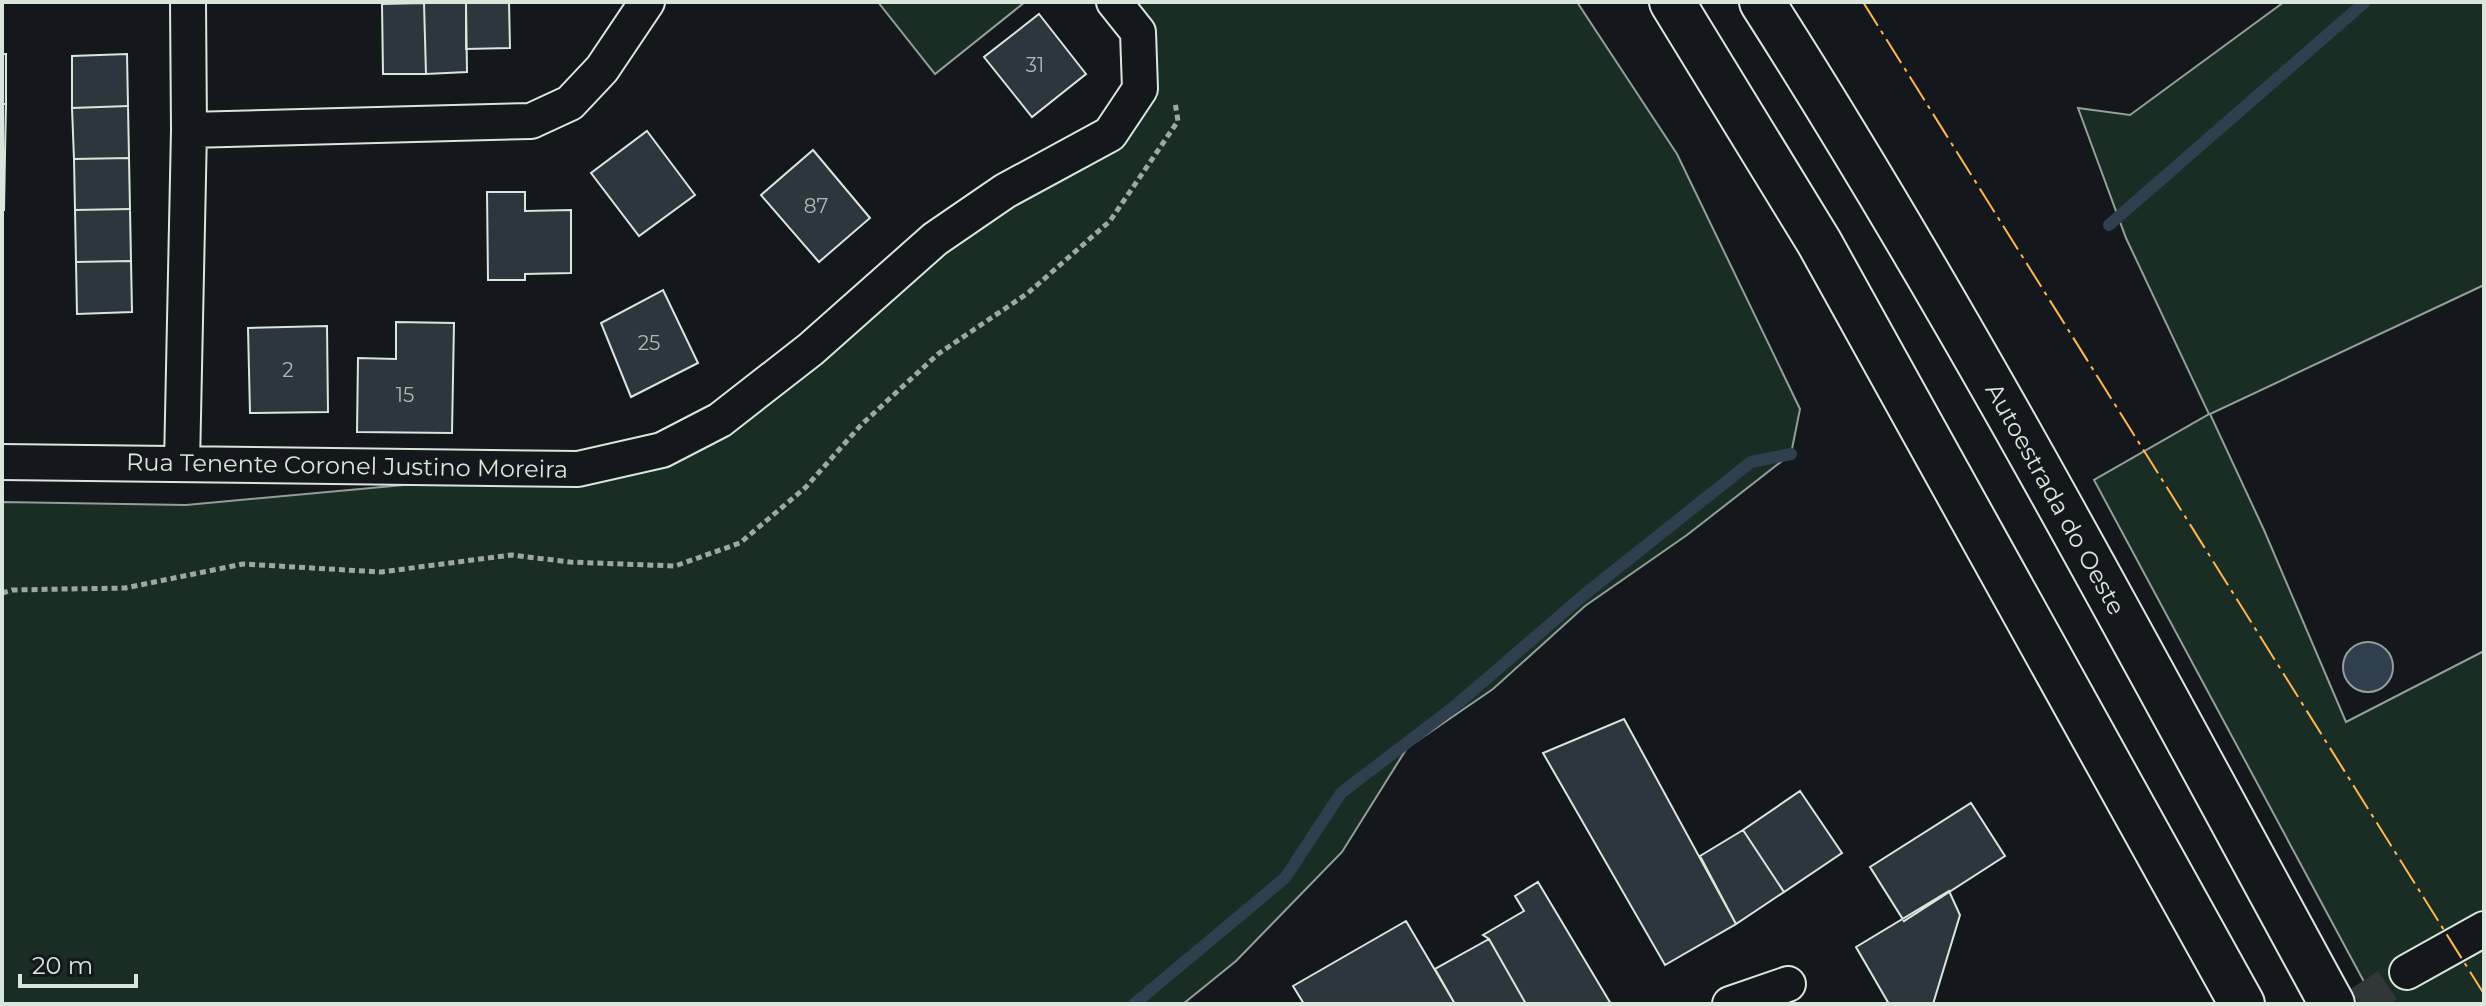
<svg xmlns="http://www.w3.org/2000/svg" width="2486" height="1006" font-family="Montserrat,sans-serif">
  <rect width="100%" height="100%" fill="#14181c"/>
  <path fill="#1a2d24" stroke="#939e99" stroke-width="2" d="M878,2H1025L935,74Z
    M1114,2H1577L1677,154L1800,409L1791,454L1687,535L1585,606L1493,689L1407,748L1342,852L1236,961L1183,1004H2V502L186,505L578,469L662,450L811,349L1110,133L1140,88Z
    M2284,2H2484V285L2210,414L2264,530L2346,722L2484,651V1004H2376L2094,480L2209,414L2126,238L2078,108L2130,115Z"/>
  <path fill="#2f3f4d" stroke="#939e99" stroke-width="2" d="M2343 667a25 25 0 1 1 50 0a25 25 0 1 1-50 0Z"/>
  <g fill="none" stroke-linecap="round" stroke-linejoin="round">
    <path stroke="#2f3f4d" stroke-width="12" d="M2109,225L2365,2
      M1134,1004L1285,878L1341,793L1455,706L1585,594L1751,462L1791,454"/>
  </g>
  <path fill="#2c363c" stroke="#d8e6dc" stroke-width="2" d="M466,2H509L510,48L466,49Z
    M466,2L467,72L426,74L424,3Z
    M424,3L426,74H383L382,4Z
    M1039,14L1086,74L1032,117L984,57Z
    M2,54H6V104H2Z
    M127,54L128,106L72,108V56Z
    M2,104H6L5,154H2Z
    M128,106L129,158L74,159L72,108Z
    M647,131L695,195L639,236L591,173Z
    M813,150L870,218L819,262L761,195Z
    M2,154H5L4,210H2Z
    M129,158L130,209L75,210L74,159Z
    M487,192H525V211L571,210V273L525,274V280H488Z
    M130,209L131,261L76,262L75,210Z
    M131,261L132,312L77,314L76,262Z
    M663,290L698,363L631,397L601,323Z
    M396,322L454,323L452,433L357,432L358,358L396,359Z
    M327,326L328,412L250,413L248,328Z
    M1624,719L1736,924L1665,965L1543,753Z
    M1800,791L1842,853L1784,892L1743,830Z
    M1971,803L2005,856L1904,921L1870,867Z
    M1743,830L1784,892L1736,924L1700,856Z
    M1538,882L1611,1004H1526L1489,939L1483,935L1524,911L1515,896Z
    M1949,891L1960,915L1933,1004H1889L1856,947Z
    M1406,921L1455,1004H1304L1293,986Z
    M1489,939L1526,1004H1455L1435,969Z"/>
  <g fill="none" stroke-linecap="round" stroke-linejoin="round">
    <path stroke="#313739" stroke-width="34" stroke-dasharray="34 17" stroke-linecap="butt" d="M2359,1004L2407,972"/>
    <defs>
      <path id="street" d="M189,130L531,121L570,103L602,69L647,2
        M2,462L578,469L662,450L720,420L811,349L935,239L1005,191L1110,134L1140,89L1138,32L1114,2
        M182,464L189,130L188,2
        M2407,972L2484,929
        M1730,1004L1788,984"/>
      <path id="highway" d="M1672,2L1819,242L2242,1004
        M1762,2C1969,326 2148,667 2332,1004"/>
    </defs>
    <use href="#street" stroke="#d8e6dc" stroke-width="38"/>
    <use href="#highway" stroke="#d8e6dc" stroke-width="48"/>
    <path stroke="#9da8a2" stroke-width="5" stroke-dasharray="6 4" stroke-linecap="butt" d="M2,593L12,590L125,588L243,564L381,572L511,555L570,562L675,566L740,543L806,487L861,425L938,354L1028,293L1110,221L1178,121L1175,102"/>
    <use href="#street" stroke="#14181c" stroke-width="34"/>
    <use href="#highway" stroke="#14181c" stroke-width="44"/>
    <path stroke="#ffb74d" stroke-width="2" stroke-dasharray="28 6 4 6" stroke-linecap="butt" d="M1863,2L2484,994"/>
  </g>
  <g text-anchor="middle" stroke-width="6" stroke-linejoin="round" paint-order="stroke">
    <g font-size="20" fill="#adbab4">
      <text x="1035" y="72">31</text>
      <text x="816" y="213">87</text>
      <text x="649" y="350">25</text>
      <text x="288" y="377">2</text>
      <text x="405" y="402">15</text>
    </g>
    <g font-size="24" fill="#d8e6dc" stroke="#14181c">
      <text transform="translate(347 466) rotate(1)" y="8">Rua Tenente Coronel Justino Moreira</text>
      <text transform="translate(2055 499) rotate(61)" y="8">Autoestrada do Oeste</text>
    </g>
  </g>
  <rect width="2486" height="1006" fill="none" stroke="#d8e6dc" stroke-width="8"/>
  <path d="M20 974v12h116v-12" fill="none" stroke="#d8e6dc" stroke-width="4"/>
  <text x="32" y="974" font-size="24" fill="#d8e6dc" stroke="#14181c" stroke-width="6" paint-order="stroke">20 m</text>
</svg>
